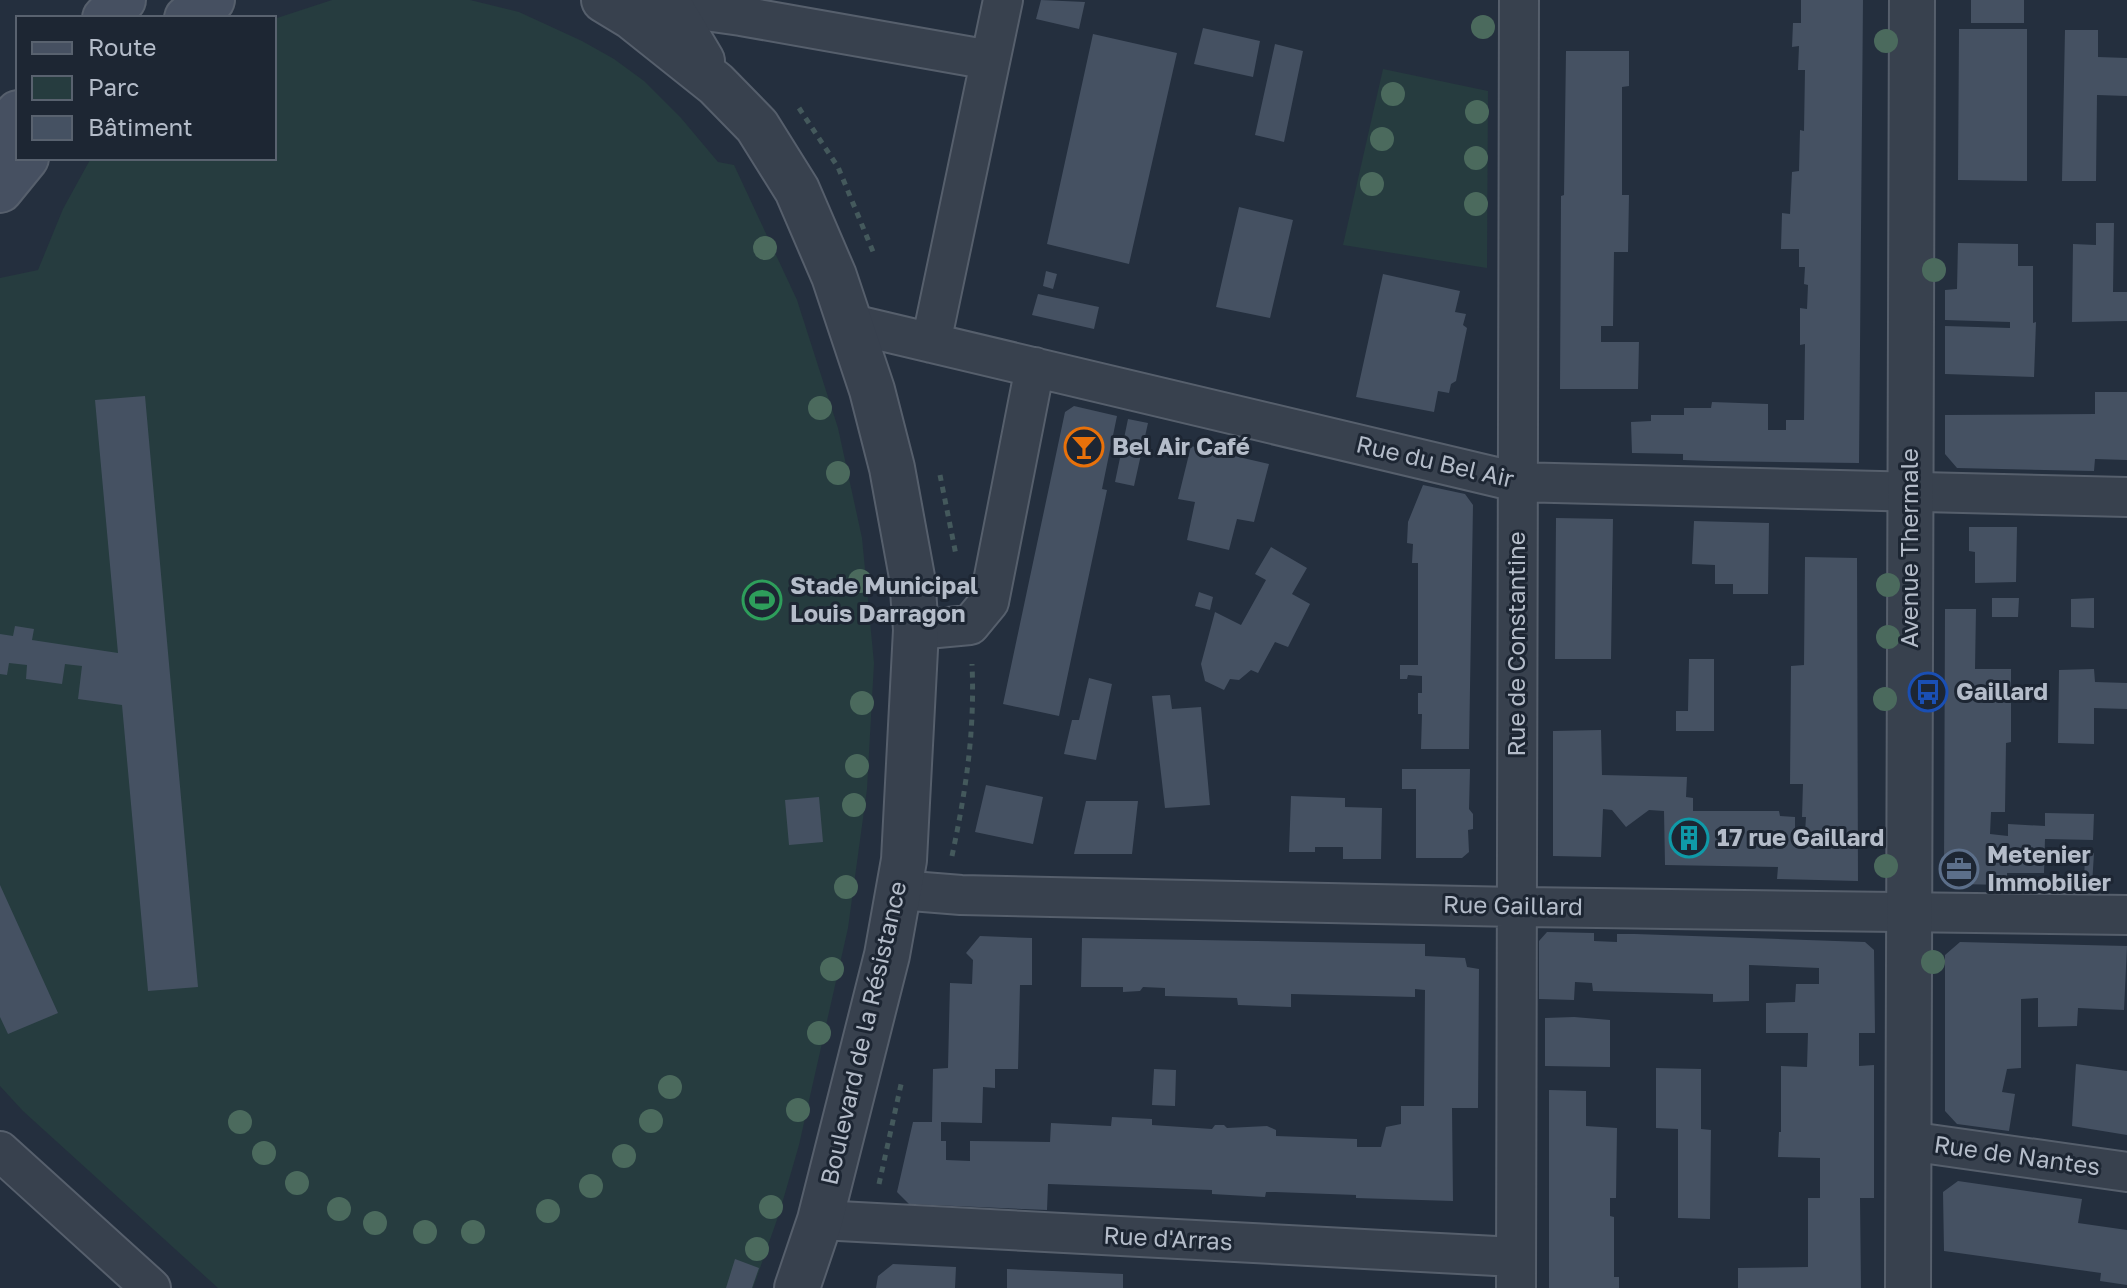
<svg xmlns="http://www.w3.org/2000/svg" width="2127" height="1288" font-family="'Golos Text',sans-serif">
  <rect width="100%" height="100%" fill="#242f3e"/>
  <path fill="#263c3f" d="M332,0H470L519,12L582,41L614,59L644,81L681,118L718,162L734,165L797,300L838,428L862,538L874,663L867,789L848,928L799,1145L779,1214L753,1288H218L23,1111L0,1086V278L38,270L63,209L91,158H274V19Z
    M1383,69L1488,91L1487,268L1343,245Z"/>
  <path fill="#455162" d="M1041,0L1085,2L1079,29L1036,19Z
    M1801,0H1863L1859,463L1711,461L1683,460V454L1632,453L1631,422L1651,421V415H1684V408H1711L1712,402L1768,404V430H1786V420H1804L1805,344L1800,345V308L1807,309L1808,285L1804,284L1805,267H1799V249H1781L1782,213L1790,214L1792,172L1799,171L1800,130L1804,131L1805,70H1798L1799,46L1792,47L1793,23H1801Z
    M1971,0H2024V23H1971Z
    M1203,28L1260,41L1253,77L1194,64Z
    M1959,29H2027V181L1958,180Z
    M2065,30H2098V57L2127,58V96L2097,95L2096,181H2062Z
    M1093,34L1177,53L1129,264L1047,244Z
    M1275,44L1303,51L1284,142L1255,135Z
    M1566,51H1629V86L1622,87V195H1629L1628,252H1614L1613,326H1601V342H1639L1638,389H1560L1561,196L1564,195Z
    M1239,207L1293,220L1270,318L1216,307Z
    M2096,223H2114L2113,292H2127V321L2072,322L2073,244L2096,245Z
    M1958,243L2018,244V266H2033V323L2036,322L2034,377L1945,374V326L2010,328V322L1945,320V290L1957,289Z
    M1046,271L1057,274L1053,289L1043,286Z
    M1383,274L1460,291L1455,312L1466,314L1463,325L1467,328L1456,381L1451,384L1449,393L1438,391L1434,412L1356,397Z
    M1038,294L1099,307L1094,329L1032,315Z
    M2095,392H2127V460L2095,459L2094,471L1957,468L1945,454V415L2095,414Z
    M145,396L198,987L148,991L122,705L78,699L82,666L65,664L62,684L26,679L27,665L9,663L7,675L0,674V634L13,636L15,626L34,629L32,640L118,653L95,400Z
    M1074,406L1117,416L1102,489L1107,490L1059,716L1003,704L1065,412Z
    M1128,419L1148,423L1134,486L1115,482Z
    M1191,446L1269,464L1254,522L1237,519L1229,550L1187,540L1195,502L1178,499Z
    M1423,485L1465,494L1473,505L1469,749H1421L1422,714H1418V693H1422V676L1408,675L1407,679H1400V665H1418V563H1412L1413,544L1407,543L1408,522Z
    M1556,518L1613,519L1611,659H1555Z
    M1694,521L1769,523L1768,594H1733V584H1715V565L1692,564Z
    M1969,527H2017L2016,582L1975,583V552L1969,551Z
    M1271,547L1307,568L1292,594L1310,604L1288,647L1275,642L1258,673L1251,670L1239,680L1230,679L1224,690L1205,681L1201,664L1215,612L1241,625L1266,580L1255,574Z
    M1805,557L1857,558L1858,881L1777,879L1778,867L1665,865L1664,811L1649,810L1626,827L1612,810L1603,809L1601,857L1553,856V731L1601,730L1602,775L1687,777L1686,797L1693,798V811H1779L1780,816L1795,817V834L1805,833L1806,817H1802L1803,784H1790L1791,666L1804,665Z
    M1199,592L1213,597L1210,610L1195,606Z
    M1992,598H2019L2018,617H1992Z
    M2094,598V628L2071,627V599Z
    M1945,609H1976L1975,669H2011V742L2006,743L2005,812H1991L1990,834L2008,836V824L2045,826V813L2094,814L2093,840L2045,839L2044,873H2007V885L1957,884L1944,871Z
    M1689,659H1714V731H1676V711H1688Z
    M2094,669L2095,682L2127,683V709L2094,708V744L2058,743L2059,670Z
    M1089,678L1112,684L1096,760L1064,754L1072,720H1079Z
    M1170,695L1172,709L1201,707L1210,805L1165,808L1152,696Z
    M1402,769H1470L1469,809L1473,814V829L1468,830L1469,852L1462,858H1416V789H1402Z
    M986,785L1043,797L1033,844L975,832Z
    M1291,796L1345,798V807L1382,808L1381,859H1343V847H1315V852H1289Z
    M819,797L823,842L789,845L785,800Z
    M1086,801H1138L1132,854H1074Z
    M2085,852L2094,853L2092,885H2084Z
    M0,885L58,1013L8,1034L0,1017Z
    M1547,932L1594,933V941L1617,942V934H1635L1865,942L1874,950L1875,1033H1859V1066L1874,1065V1198H1860L1861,1288H1738V1268L1808,1267V1198H1820V1158L1778,1157L1779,1132H1781V1066L1807,1067L1808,1033H1766V1003L1795,1002L1796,984H1819V968L1749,965V1001L1713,1002V994L1593,991L1592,983L1575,982L1574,1000L1539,999V941Z
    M980,936L1032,938V985H1020L1018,1069H995V1088L983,1087L982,1123L941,1122V1141H946V1160L970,1161V1141L1050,1142L1051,1123L1111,1126L1112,1117L1152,1119V1125L1212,1129L1215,1125H1224L1227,1128L1267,1126L1276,1130V1136L1357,1139V1147H1381L1386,1127L1401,1124V1106H1424L1425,990L1415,989V997L1291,994V1007L1238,1005L1237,998L1165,996V988L1143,987L1140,991L1123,992V987H1081L1082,938L1425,944V956L1465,958L1467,967L1479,969L1478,1108H1452L1453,1201L1356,1198V1195L1275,1192H1266L1265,1197L1212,1194V1190L1048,1184L1047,1210L909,1204L897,1192L913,1122H932L933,1069L948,1068L950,983L972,984L973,960L966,953Z
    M1960,942L2127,946L2124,1010L2078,1008L2077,1026L2038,1027V998L2021,999V1068L2007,1069L2002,1092L2015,1094L2009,1131L1957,1124L1945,1111V955Z
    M1574,1017L1610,1020V1067L1545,1066V1018Z
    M2076,1064L2127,1071V1135L2072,1126Z
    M1656,1068L1701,1069V1129L1711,1130L1710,1219L1678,1218V1129L1656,1128Z
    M1154,1069L1176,1070L1175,1106L1152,1105Z
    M1549,1090L1586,1091V1126L1617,1128L1616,1198H1610V1216L1614,1217V1277H1619V1288H1549Z
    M1958,1181L2082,1199L2078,1223L2127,1230V1285L2100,1281L2101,1273L1944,1251L1943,1192Z
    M735,1259L759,1268L752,1288H726Z
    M893,1264L956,1267L955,1288H876L878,1276Z
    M1007,1269L1123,1274V1288H1007Z"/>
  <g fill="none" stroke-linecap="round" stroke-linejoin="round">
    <defs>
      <path id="minor" d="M670,6L741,16L990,60
        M852,324L1517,482L2127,497
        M931,343L1003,0
        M916,630L970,625L989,602L1035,367
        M899,890L961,895L1516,907L2127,915
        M1908,1141L2127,1172
        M0,1151L151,1288
        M820,1220L1515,1257
        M1516,1288L1519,0"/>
      <path id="tertiary" d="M604,0L632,17L716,84L757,126L797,190L834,276L872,390L892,468L912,577L916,630L904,860L887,955L820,1220L797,1288
        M666,0L702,61
        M1908,1288L1912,0"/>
      <path id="secondary" d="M105,18L123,0
        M187,18L212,0
        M0,136L18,113
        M0,190L26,158"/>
    </defs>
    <use href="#minor" stroke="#565f6c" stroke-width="42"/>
    <use href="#tertiary" stroke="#565f6c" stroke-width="48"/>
    <use href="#secondary" stroke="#565f6c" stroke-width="48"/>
    <path stroke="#44595c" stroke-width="5" stroke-dasharray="6 6" stroke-linecap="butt" d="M799,108L838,167L874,254
      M940,475L956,555
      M952,856C966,790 975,731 972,664
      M879,1184L902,1080"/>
    <use href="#minor" stroke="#38414e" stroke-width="38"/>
    <use href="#tertiary" stroke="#38414e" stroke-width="44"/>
    <use href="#secondary" stroke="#465061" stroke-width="44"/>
  </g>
  <g fill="#4b6a5d">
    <circle cx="1483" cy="27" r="12"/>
    <circle cx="1886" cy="41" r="12"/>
    <circle cx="1393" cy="94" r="12"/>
    <circle cx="1477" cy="112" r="12"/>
    <circle cx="1382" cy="139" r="12"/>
    <circle cx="1476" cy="158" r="12"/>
    <circle cx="1372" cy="184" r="12"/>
    <circle cx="1476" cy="204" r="12"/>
    <circle cx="765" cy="248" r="12"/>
    <circle cx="1934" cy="270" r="12"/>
    <circle cx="820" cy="408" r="12"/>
    <circle cx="838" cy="473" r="12"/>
    <circle cx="860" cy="581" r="12"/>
    <circle cx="1888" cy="585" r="12"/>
    <circle cx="1888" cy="637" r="12"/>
    <circle cx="1885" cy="699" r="12"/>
    <circle cx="862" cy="703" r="12"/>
    <circle cx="857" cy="766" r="12"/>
    <circle cx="854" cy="805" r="12"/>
    <circle cx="1886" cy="866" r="12"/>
    <circle cx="846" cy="887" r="12"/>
    <circle cx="1933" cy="962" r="12"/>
    <circle cx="832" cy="969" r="12"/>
    <circle cx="819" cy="1033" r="12"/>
    <circle cx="670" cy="1087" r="12"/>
    <circle cx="798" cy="1110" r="12"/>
    <circle cx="651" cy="1121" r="12"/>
    <circle cx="240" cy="1122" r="12"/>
    <circle cx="264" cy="1153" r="12"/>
    <circle cx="624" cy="1156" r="12"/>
    <circle cx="297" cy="1183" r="12"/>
    <circle cx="591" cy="1186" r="12"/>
    <circle cx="771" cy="1207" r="12"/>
    <circle cx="339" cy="1209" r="12"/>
    <circle cx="548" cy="1211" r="12"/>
    <circle cx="375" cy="1223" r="12"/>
    <circle cx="425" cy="1232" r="12"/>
    <circle cx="473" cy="1232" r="12"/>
    <circle cx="757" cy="1249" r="12"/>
  </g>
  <defs>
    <symbol id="bar-ring" viewBox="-11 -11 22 22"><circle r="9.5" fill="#1d2633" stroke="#e8710a" stroke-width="1.5"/><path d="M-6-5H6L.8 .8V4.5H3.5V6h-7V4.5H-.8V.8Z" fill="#e8710a"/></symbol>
    <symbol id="stadium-ring" viewBox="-11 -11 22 22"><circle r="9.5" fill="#1d2633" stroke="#2e9e5b" stroke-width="1.5"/><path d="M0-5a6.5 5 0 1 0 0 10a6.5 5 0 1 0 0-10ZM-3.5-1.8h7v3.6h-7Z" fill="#2e9e5b"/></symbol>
    <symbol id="bus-ring" viewBox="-11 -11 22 22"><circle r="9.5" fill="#1d2633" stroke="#1a4fb4" stroke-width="1.5"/><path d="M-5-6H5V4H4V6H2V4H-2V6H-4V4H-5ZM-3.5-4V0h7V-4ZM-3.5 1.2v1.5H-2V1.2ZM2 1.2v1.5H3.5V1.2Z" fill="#1a4fb4"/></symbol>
    <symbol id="building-ring" viewBox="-11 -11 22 22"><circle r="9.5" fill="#1d2633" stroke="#0f9aa8" stroke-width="1.5"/><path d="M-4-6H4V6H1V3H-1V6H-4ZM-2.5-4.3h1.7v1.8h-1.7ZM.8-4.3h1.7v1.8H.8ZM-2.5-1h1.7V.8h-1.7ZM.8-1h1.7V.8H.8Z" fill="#0f9aa8"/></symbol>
    <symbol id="office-ring" viewBox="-11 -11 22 22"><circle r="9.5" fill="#1d2633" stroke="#5c6f8a" stroke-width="1.5"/><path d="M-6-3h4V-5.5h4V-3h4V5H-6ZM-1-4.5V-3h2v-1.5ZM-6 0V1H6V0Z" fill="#5c6f8a"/></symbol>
  </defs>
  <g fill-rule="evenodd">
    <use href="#bar-ring" x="1062" y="425" width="44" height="44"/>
    <use href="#stadium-ring" x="740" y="578" width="44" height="44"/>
    <use href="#bus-ring" x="1906" y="670" width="44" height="44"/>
    <use href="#building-ring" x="1667" y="816" width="44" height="44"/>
    <use href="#office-ring" x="1937" y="847" width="44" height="44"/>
  </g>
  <g text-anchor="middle" stroke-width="6" stroke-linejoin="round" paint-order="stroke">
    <g font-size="24" font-weight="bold" fill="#b4bcc9" stroke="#1d2633" text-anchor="start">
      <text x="1112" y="455">Bel Air Café</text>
      <text x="790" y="594">Stade Municipal<tspan x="790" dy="28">Louis Darragon</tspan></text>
      <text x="1956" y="700">Gaillard</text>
      <text x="1717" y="846">17 rue Gaillard</text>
      <text x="1987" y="863">Metenier<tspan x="1987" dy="28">Immobilier</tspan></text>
    </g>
    <g font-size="24" fill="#b4bcc9" stroke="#1d2633">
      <text transform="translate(1435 462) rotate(13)" y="8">Rue du Bel Air</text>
      <text transform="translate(1910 548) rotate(-90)" y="8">Avenue Thermale</text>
      <text transform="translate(1517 644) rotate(-90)" y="8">Rue de Constantine</text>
      <text transform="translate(1513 906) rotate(1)" y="8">Rue Gaillard</text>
      <text transform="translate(864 1033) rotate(-77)" y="8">Boulevard de la Résistance</text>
      <text transform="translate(2017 1156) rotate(8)" y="8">Rue de Nantes</text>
      <text transform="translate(1168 1239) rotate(3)" y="8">Rue d'Arras</text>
    </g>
  </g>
  <rect x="16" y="16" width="260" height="144" fill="#1d2633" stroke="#59626f" stroke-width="2"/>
  <rect x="32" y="42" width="40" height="12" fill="#465061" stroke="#59626f" stroke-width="2"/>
  <text x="88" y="56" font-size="24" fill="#b4bcc9">Route</text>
  <rect x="32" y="76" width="40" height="24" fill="#263c3f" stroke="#59626f" stroke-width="2"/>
  <text x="88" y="96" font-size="24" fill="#b4bcc9">Parc</text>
  <rect x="32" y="116" width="40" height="24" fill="#455162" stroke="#59626f" stroke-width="2"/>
  <text x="88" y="136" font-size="24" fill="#b4bcc9">Bâtiment</text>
</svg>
